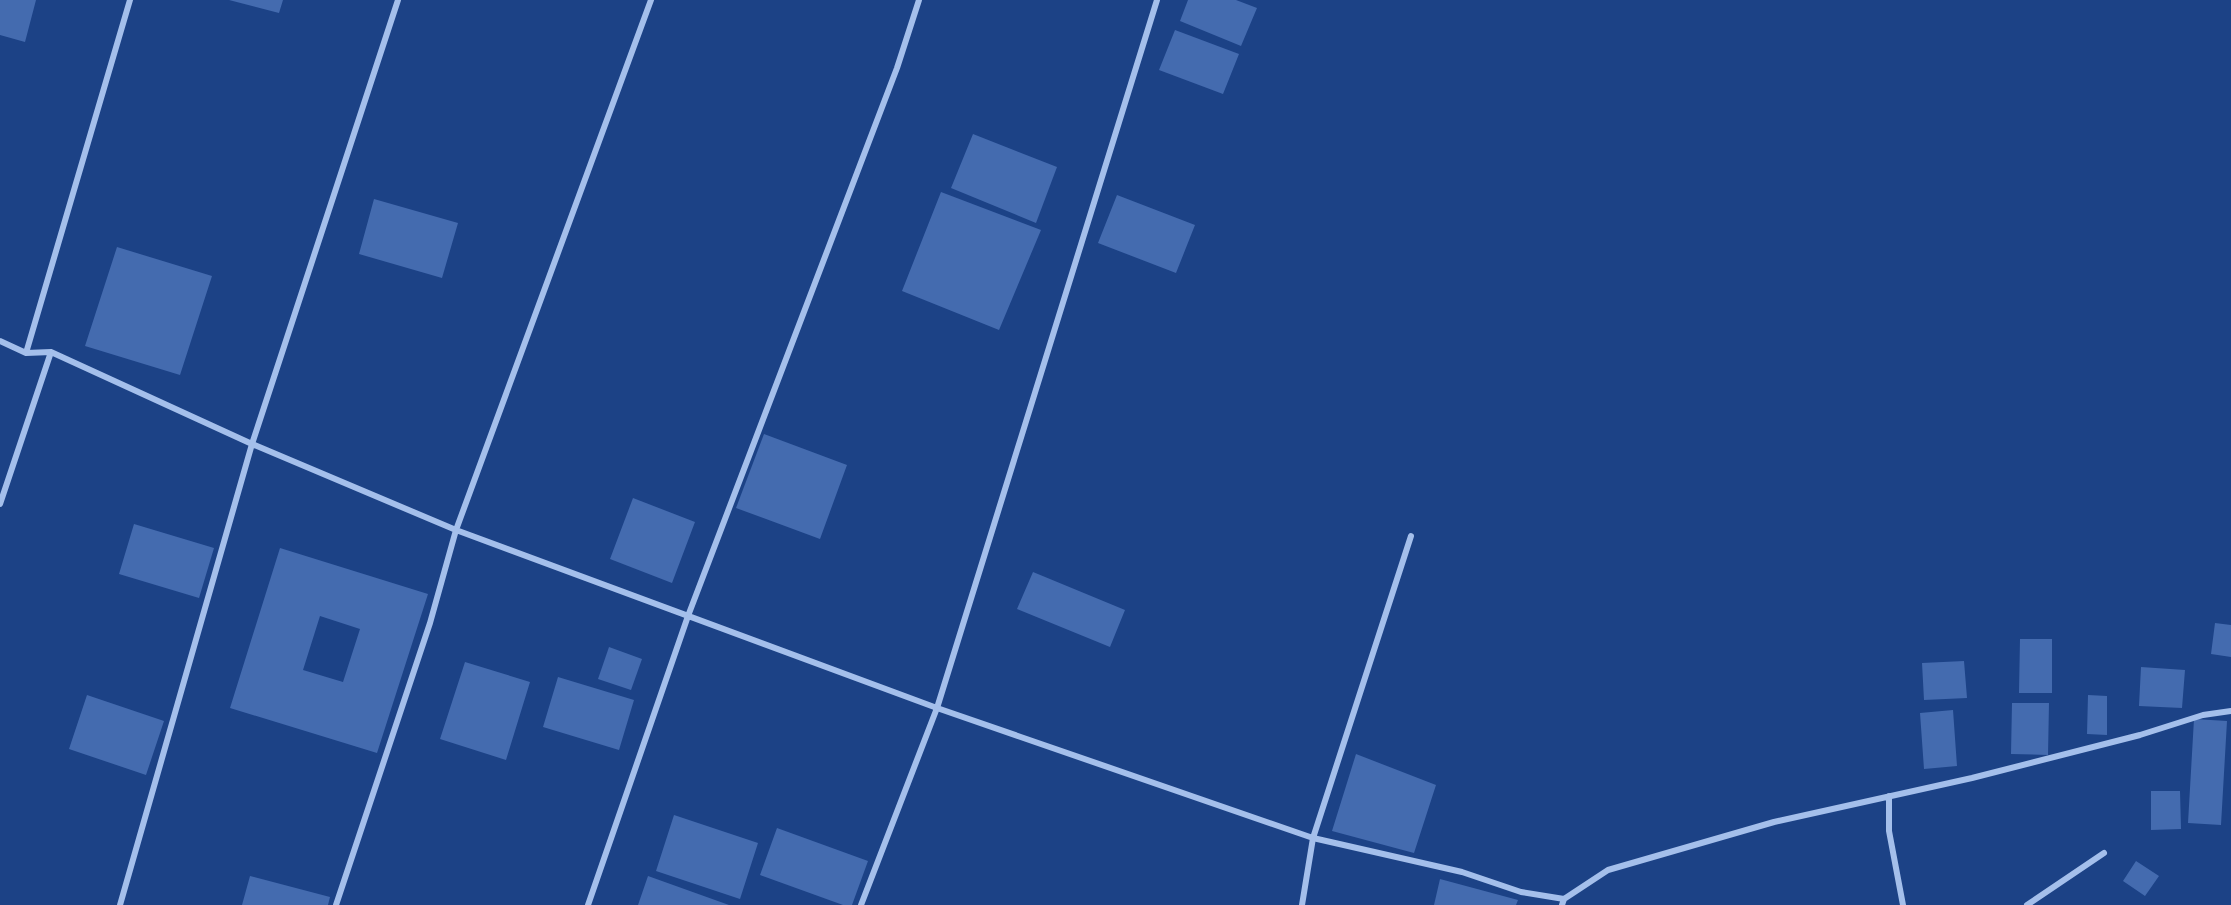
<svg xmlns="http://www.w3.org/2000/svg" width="2231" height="905" font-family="Manrope,sans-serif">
  <rect width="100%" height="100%" fill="#1c4286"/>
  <path fill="#446baf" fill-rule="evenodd" d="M0,0H36L25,42L0,35Z
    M229,0H283L279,13Z
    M1188,0H1236L1257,8L1241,46L1180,21Z
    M1175,30L1239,54L1223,94L1159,70Z
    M973,134L1057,167L1036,223L951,188Z
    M941,192L1041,230L999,330L902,291Z
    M1117,195L1195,225L1176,273L1098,243Z
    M374,199L458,223L442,278L359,254Z
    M117,247L212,276L180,375L85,346Z
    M764,434L847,465L820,539L736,508Z
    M633,498L695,522L672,583L610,559Z
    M134,524L214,548L199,598L119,574Z
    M280,548L428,594L377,753L230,708ZM320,616L360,629L343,682L303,670Z
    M1033,572L1125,610L1110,647L1017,609Z
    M2215,623L2231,625V657L2211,654Z
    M2020,639H2052V693H2019Z
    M609,647L642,659L631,690L598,679Z
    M1964,661L1967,698L1924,700L1922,663Z
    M465,662L530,682L506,760L440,739Z
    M2141,667L2185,670L2182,708L2139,706Z
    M558,677L634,700L619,750L543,727Z
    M87,695L164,721L146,775L69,749Z
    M2088,695L2107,696V735L2087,734Z
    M2012,703H2049L2048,755L2011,754Z
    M1953,710L1957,766L1924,769L1920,713Z
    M2194,719L2227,721L2221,825L2188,823Z
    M1356,754L1436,785L1414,853L1332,831Z
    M2151,791H2180L2181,829L2151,830Z
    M674,815L758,843L740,899L656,871Z
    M777,828L868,861L852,905H843L760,875Z
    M2136,861L2159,876L2145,896L2123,881Z
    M250,876L330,897L328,905H242Z
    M648,876L729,905H638Z
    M1440,879L1518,900L1516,905H1434Z"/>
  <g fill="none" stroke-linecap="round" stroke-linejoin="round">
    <path stroke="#a4bfeb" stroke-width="6" d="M0,341L26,353L51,352L252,444L456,530L937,708L1313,838L1462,872L1521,892L1564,899
      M26,353L130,0
      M0,504L51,352
      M1889,796V831L1903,905
      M120,905L252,444L398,0
      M336,905L430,623L456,530L651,0
      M588,905L688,616L897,68L919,0
      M861,905L937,708L1157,0
      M1302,905L1313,838L1411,536
      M1562,905L1564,899L1608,870L1774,822L1972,778L2140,735L2203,715L2231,711
      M2027,905L2104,853"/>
  </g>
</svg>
